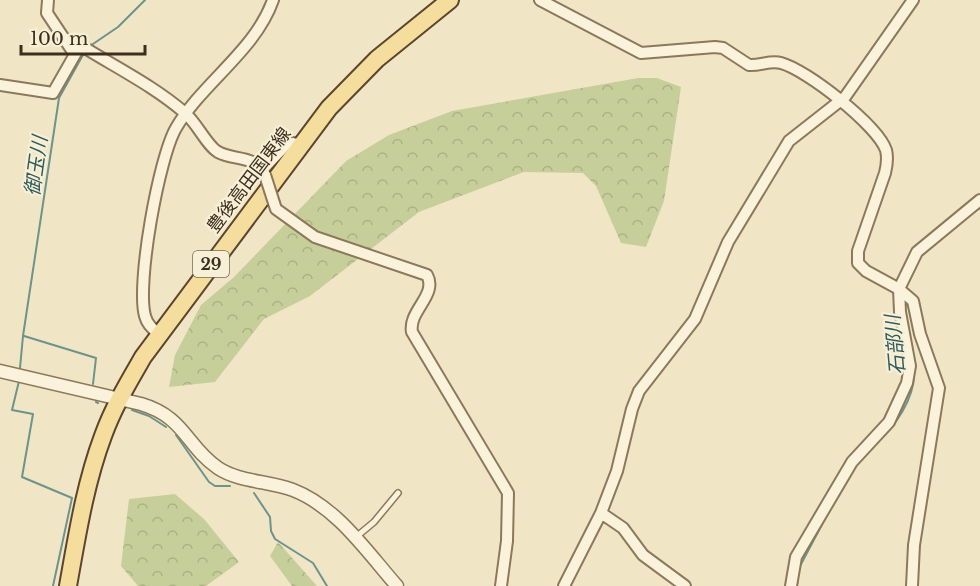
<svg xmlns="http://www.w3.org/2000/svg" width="980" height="586" font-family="'Libre Baskerville','Noto Sans JP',serif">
  <defs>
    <pattern id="forest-crowns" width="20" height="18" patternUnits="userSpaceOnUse" patternTransform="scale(1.5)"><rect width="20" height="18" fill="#c6cf99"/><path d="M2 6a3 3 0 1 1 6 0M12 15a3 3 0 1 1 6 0" fill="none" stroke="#abb283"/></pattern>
  </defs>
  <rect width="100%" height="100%" fill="#f0e6c6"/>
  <path fill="url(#forest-crowns)" d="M638,78H657L681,87L664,201L646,247L621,243L596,186L583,173L524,172L419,212L310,296L264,319L215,382L169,387L175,355L201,305L234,277L346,161L389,135L452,111Z
    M175,494L204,519L239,562L206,586H138L121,566L129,499Z
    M278,542L317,586H292L270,556Z"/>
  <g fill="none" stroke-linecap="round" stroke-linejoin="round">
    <path stroke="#6d938b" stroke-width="2" d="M90,46L118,27L145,0
      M971,214L980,208
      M24,336L96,358L93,384
      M20,368L23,336L59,98L84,53
      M19,381L12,410L33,414L22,477L72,498L53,586
      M96,402L98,403
      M132,410L149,416L166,427
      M176,435L209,482L215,486H230
      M875,444C895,427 915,398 914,372
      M254,493L270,517L271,531L275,539L313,563L327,586
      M799,568L827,515
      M797,586L798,577"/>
    <defs>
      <path id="service" d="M356,537L374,522L398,493"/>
      <path id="minor" d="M48,0L47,13L71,49L77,51L85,48C119,69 155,87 185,113C197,123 207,146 218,152C234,161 255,154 265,175
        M540,0L641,53L715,47L723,48L749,65C760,66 770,60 781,63C807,70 877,125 886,150C888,158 887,165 885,173L858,251V263L866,271L899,289L913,301L920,334L939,388L914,545L912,586
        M0,85L53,93L77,51
        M263,169L285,146L293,143L300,145
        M274,203L276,209L315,237L427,275C438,295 408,311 412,332L508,493L507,541L501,586
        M159,334C152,329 147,324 145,316C136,284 159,157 176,128C203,82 255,51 273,0
        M601,513L623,528L643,555L685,586
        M564,586L601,513L617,471L632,409L639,391L695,319L728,242L789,141L845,97L913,0
        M791,586L796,557L852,462L889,422L907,383L910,366L900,312L899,289L917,252L980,200"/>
      <path id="tertiary" d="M0,371L141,404C185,417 186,446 218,468C239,482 269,481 293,490C337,507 367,552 397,586"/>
      <path id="primary" d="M68,586C77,536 85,484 103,436C113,408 128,383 143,357L329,108L377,59L450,0"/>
    </defs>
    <use href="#service" stroke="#8c785b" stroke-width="8"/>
    <use href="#minor" stroke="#8c785b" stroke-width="14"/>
    <use href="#tertiary" stroke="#8c785b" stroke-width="15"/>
    <use href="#primary" stroke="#5a452f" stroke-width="20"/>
    <use href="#service" stroke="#faf2da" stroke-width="5"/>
    <use href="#minor" stroke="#faf2da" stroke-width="10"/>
    <use href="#tertiary" stroke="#faf2da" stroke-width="12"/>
    <use href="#primary" stroke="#f4dd9d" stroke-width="16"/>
    <defs>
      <path id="minor-bridge" d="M265,175L274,203"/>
    </defs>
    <use href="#minor-bridge" stroke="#8c785b" stroke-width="14" stroke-linecap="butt"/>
    <use href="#minor-bridge" stroke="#faf2da" stroke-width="10"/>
  </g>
  <g text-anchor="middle" stroke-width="4.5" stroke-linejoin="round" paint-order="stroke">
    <rect fill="#f7efd6" stroke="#746956" stroke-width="1.5" x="193" y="251" width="36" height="26" rx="4.5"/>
    <g font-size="16" font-weight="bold" fill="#3c2f1f">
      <text x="211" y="270">29</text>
    </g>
    <g font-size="18" fill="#3c2f1f" stroke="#f7efd6">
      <text transform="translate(249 180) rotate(-53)" y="6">豊後高田国東線</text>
    </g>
    <g font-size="20" font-style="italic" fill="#2e5c5c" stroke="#f7efd6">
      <text transform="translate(36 166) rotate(-82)" y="7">御玉川</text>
      <text transform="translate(895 345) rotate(-95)" y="7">石部川</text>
    </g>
  </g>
  <path d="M21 45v9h124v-9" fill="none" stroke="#3c2f1f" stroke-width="3"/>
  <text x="30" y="45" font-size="18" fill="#3c2f1f" stroke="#f7efd6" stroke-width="4.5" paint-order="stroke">100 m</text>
</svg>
